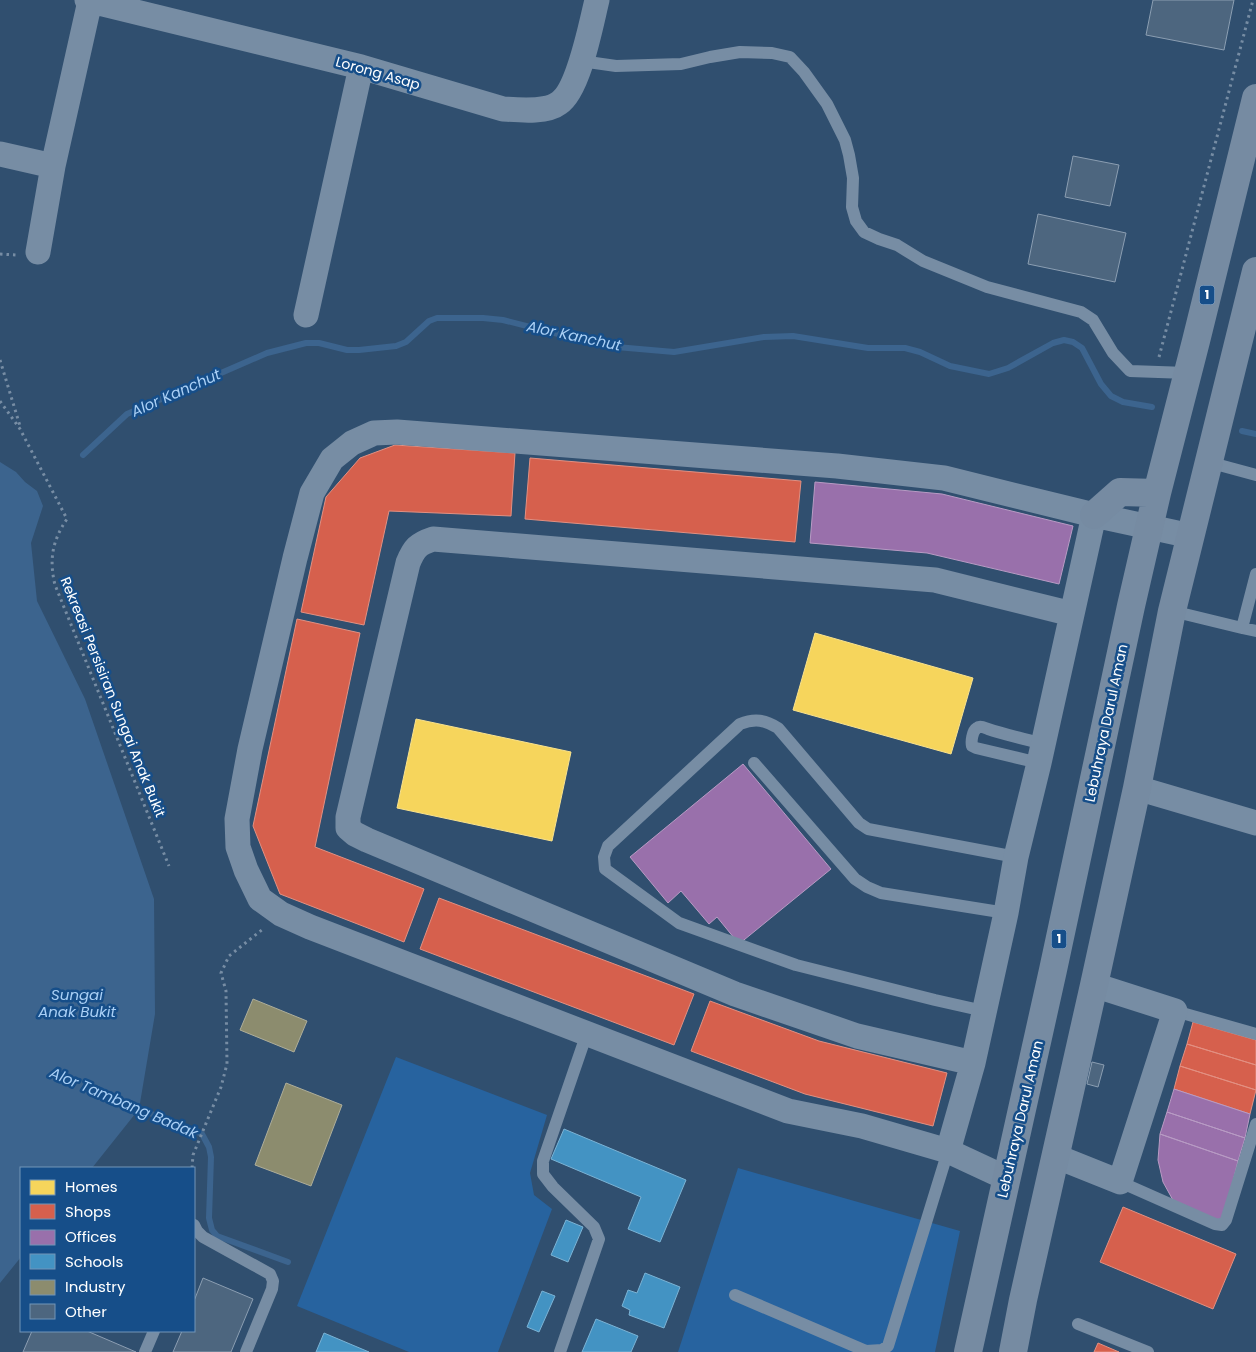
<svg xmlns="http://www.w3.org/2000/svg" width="1256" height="1352" font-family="Poppins,sans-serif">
  <rect width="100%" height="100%" fill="#304f6f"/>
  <path fill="#27639f" d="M396,1057L547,1115L530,1173L534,1195L552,1209L498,1352H409L297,1306Z
    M738,1168L960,1231L935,1352H678Z"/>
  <path fill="#3c648e" d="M0,462L16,472L25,482L37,491L43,506L31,543L37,601L85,699L154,899L155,1014L139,1109L92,1168H21V1257L0,1283Z"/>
  <path fill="#f6d55c" stroke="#f9e28d" d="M815,633L973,678L951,754L793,710Z
    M416,719L571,752L552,841L397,808Z"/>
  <path fill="#d6604d" stroke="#e29082" d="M395,445L515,453L511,516L389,511L364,625L301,612L326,497L360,458Z
    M530,458L801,481L795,542L525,519Z
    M297,619L360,633L315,847L424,889L404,942L280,894L253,826Z
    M439,898L694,994L674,1045L420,949Z
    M710,1001L819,1041L947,1073L933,1126L805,1094L691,1051Z
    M1193,1022L1256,1040V1065L1187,1044Z
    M1187,1044L1256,1065V1090L1180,1066Z
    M1180,1066L1256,1090L1250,1114L1174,1089Z
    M1123,1207L1236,1254L1213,1309L1100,1262Z
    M1098,1343L1119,1352H1094Z"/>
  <path fill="#9970ab" stroke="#b89bc4" d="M815,482L942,494L1073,526L1059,584L927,553L810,543Z
    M743,764L831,869L739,944L717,917L709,924L681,891L668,903L630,857Z
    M1174,1089L1250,1114L1245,1138L1167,1112Z
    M1167,1112L1245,1138L1238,1161L1160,1134Z
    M1160,1134L1238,1161L1223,1222L1174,1202L1163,1182L1158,1160Z"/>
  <path fill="#4393c3" stroke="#7bb3d5" d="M564,1129L686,1180L660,1242L628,1229L641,1197L551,1159Z
    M566,1220L583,1227L568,1262L551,1255Z
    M645,1273L680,1287L664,1328L629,1315L630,1310L622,1306L628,1290L637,1293Z
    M542,1291L555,1296L539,1332L527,1327Z
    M596,1319L638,1336L631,1352H582Z
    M324,1333L369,1352H316Z"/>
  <path fill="#8c8c6e" stroke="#aeae9a" d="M253,999L307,1021L294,1052L240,1030Z
    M286,1083L342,1105L311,1186L255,1165Z"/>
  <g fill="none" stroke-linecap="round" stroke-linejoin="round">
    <path stroke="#3c648e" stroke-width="6" d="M1242,431L1256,434
      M83,455L127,414L267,353L306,343H319L347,350H359L396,346L406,342L429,321L437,318H483L503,320L605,346L674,352L764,337L793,336L868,348H905L920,352L950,366L989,374L1008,368L1053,343L1064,340L1073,342L1082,348L1101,384L1111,396L1123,402L1152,407
      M132,1106L202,1134L209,1147L211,1157L209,1218L212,1230L217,1236L288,1262"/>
  </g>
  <path fill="#4d667f" stroke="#8b9eb2" d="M1153,0H1234L1224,50L1146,35Z
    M1073,156L1119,165L1110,206L1065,197Z
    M1038,214L1126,233L1115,282L1028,264Z
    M1092,1062L1104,1065L1098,1087L1087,1084Z
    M203,1278L253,1299L231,1352H173L182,1331H194V1301Z
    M32,1331H87L136,1352H23Z"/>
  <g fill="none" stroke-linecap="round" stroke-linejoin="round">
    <path stroke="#778da4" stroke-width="3" stroke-dasharray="2.5 4" stroke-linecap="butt" d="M0,254L17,255
      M1159,357L1253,0
      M0,360L20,426
      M0,401L20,429L67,519C52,541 49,560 55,585L169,866
      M192,1168L193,1155L221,1087L227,1064L226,991L221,973L229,956L263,929"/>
    <path stroke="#778da4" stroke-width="12" d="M581,61L616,66L681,64L710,57L740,52L772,53L790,57L804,72L827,104L845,140L849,155L853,178L852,207L856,221L864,232L879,239L897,245L923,261L987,287L1081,312L1093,320L1113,353L1130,371L1187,373
      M1208,462L1256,475
      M1172,611L1242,628L1256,574
      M1242,628L1256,631
      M754,763L855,879L867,887L881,893L1006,913
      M1039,763L976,748L972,746C971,742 972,731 977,728C980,725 985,728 988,729C1006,735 1025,739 1043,744
      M984,1011L935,1000L796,965L679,923L605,869L604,857L608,846L740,724C755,718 765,720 778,728L859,823L868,829L1016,857
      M1175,1011L1256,1034
      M1120,1182L1215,1224L1222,1225L1226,1220L1256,1124
      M194,1225L197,1231L203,1237L270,1274L273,1281L272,1289L246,1352
      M735,1295L866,1351L882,1350L888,1346L948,1151
      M1078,1324L1148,1352
      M145,1352L154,1331
      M560,1352L599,1239L594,1227L553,1187L543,1174V1161L587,1033"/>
    <path stroke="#778da4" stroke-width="25" d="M87,0L361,67L503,109C519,110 546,113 559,103C579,90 591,24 597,0
      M0,154L53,166
      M38,252L53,166L90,1
      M306,315L361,67
      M1137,788L1256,823
      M973,1063L857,1036L735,994L367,840L355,834L348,828V817L408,563C414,548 418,544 433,539L935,580L1072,614
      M948,1151L973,1063L1006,913L1016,857L1039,763L1094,515
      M1055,1156L1120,1182L1175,1011L1094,985
      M1006,1178L948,1151L862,1126L788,1111L310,927L281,914L260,899L246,870L238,847L237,819L250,749L295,558L312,493L332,459L352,443L374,433L397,432L837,466L944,478L1094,515L1191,536"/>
    <path stroke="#768ba2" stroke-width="28" d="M1094,515L1120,492L1157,493
      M968,1352L1053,970L1131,606L1157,493L1196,341L1256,98
      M1013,1352L1023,1300L1094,985L1137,788L1172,611L1256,271"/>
  </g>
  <g text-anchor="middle" stroke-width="5" stroke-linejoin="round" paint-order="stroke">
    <g fill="#164e89" stroke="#b9cadc" stroke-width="1">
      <rect x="1199.5" y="285.5" width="15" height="19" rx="4"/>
      <rect x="1051.5" y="929.5" width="15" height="19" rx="4"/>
    </g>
    <g font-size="12" font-weight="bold" fill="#fff">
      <text x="1207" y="299">1</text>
      <text x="1059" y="943">1</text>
    </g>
    <g font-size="14" fill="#fff" stroke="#164e89">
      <text transform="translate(378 73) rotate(16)" y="5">Lorong Asap</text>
      <text transform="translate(113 697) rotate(68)" y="5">Rekreasi Persisiran Sungai Anak Bukit</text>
      <text transform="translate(1106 723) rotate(-78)" y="5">Lebuhraya Darul Aman</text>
      <text transform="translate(1020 1119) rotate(-77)" y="5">Lebuhraya Darul Aman</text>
    </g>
    <g font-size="15" font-style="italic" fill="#aad0f6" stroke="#164e89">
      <text transform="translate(574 336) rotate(12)" y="5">Alor Kanchut</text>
      <text transform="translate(176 393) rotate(-24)" y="5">Alor Kanchut</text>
      <text x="77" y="1000">Sungai<tspan x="77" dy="17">Anak Bukit</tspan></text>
      <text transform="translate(124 1103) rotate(23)" y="5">Alor Tambang Badak</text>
    </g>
  </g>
  <rect x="20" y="1167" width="175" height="165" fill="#164e89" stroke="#7395b8"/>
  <rect x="30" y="1180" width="25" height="15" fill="#f6d55c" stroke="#7395b8"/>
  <text x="65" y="1192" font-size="15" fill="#ffffff">Homes</text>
  <rect x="30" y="1204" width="25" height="15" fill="#d6604d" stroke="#7395b8"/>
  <text x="65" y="1217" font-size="15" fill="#ffffff">Shops</text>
  <rect x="30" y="1230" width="25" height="15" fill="#9970ab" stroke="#7395b8"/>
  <text x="65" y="1242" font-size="15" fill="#ffffff">Offices</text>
  <rect x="30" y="1254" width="25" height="15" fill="#4393c3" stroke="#7395b8"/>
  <text x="65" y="1267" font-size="15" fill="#ffffff">Schools</text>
  <rect x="30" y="1280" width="25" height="15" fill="#8c8c6e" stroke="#7395b8"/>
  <text x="65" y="1292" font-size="15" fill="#ffffff">Industry</text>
  <rect x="30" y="1304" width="25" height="15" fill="#4d667f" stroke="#7395b8"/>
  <text x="65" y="1317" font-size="15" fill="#ffffff">Other</text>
</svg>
